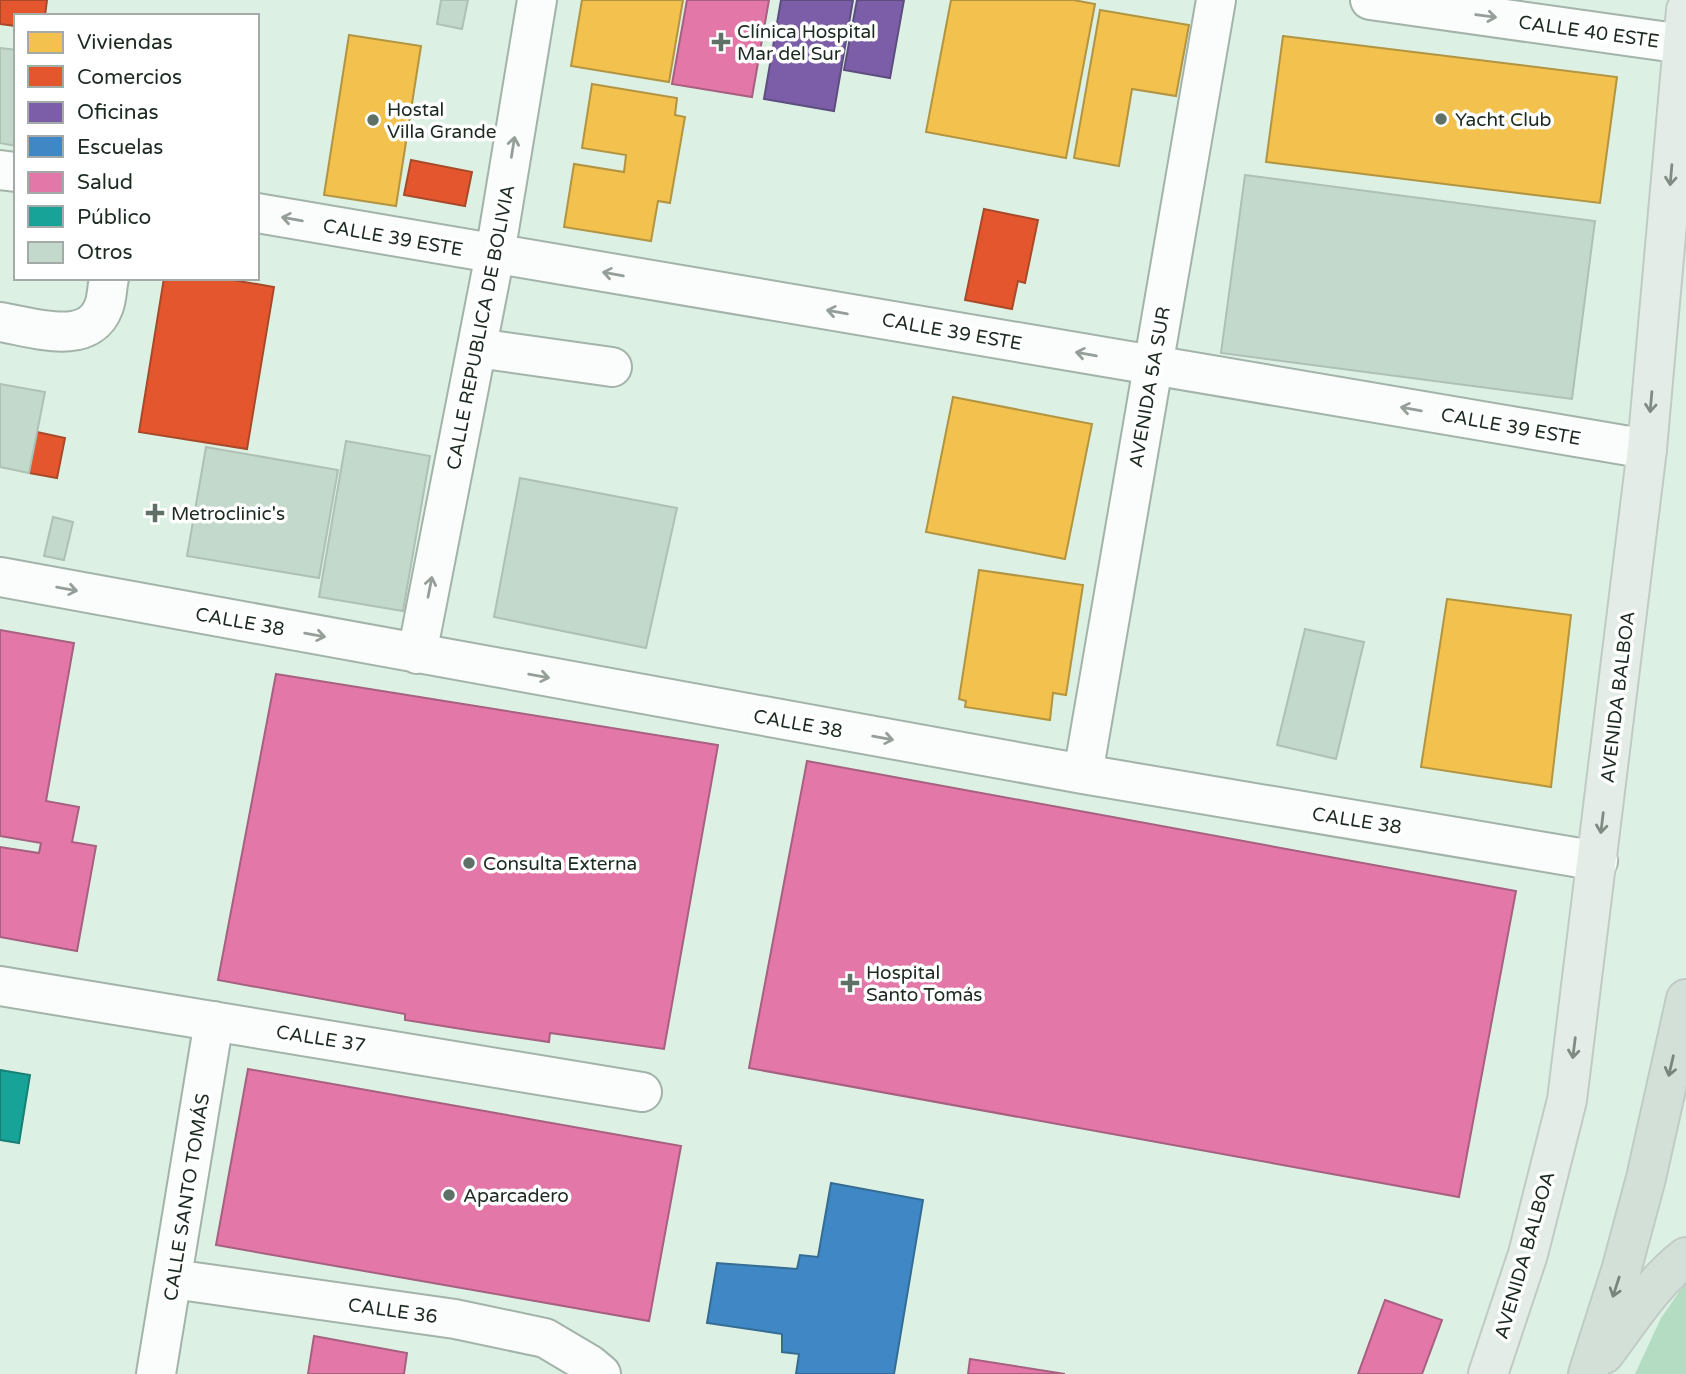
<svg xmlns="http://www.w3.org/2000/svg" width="1686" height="1374" font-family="'Varela Round',sans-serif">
  <rect width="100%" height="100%" fill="#dcf1e4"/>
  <path fill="#b3dcc3" d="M1686,1282V1374H1635L1661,1318Z"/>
  <path fill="#f2c14e" stroke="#b29441" stroke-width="2" d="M582,0H683L669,82L571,66Z
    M951,0H1073L1095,4L1066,158L926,132Z
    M1100,10L1189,25L1176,96L1132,89L1119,166L1074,158Z
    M349,35L421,46L396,206L324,195Z
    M1283,36L1617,77L1600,203L1266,162Z
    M592,84L677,98L675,115L685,117L670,203L658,201L651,241L564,227L574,164L624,172L626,155L582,148Z
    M953,397L1092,424L1065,559L926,532Z
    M979,570L1083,585L1066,695L1053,693L1050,720L965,707L966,701L959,699Z
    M1447,599L1571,615L1551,787L1421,767Z"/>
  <path fill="#e4572e" stroke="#a84a2a" stroke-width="2" d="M0,0H47L45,16H16V26L0,24Z
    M411,160L472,172L465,206L404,195Z
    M984,209L1038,220L1025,283L1018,281L1012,309L965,300Z
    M164,278H221L274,287L247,449L139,432Z
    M37,432L65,438L57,478L29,473Z"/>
  <path fill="#7b5ea7" stroke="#5e4e7f" stroke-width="2" d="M781,0H853L834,111L764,99Z
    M857,0H904L890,78L844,70Z"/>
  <path fill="#3f88c5" stroke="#346c94" stroke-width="2" d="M831,1183L923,1200L894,1374H796L799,1354L782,1352V1334L707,1323L717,1263L797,1269L800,1255L818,1257Z"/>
  <path fill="#e377a8" stroke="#a76080" stroke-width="2" d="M687,0H769L752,97L672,84Z
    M0,630L74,643L46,801L79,807L72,842L96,846L77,951L0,937V847L39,853L41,843L0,836Z
    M276,674L718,745L664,1049L550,1033L549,1042L474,1031L405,1020V1014L218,980Z
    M807,761L1516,891L1459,1197L749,1068Z
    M248,1069L681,1146L649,1321L216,1245Z
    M1385,1300L1442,1320L1422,1374H1358Z
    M314,1336L407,1353L404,1374H308Z
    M970,1359L1065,1374H968Z"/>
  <path fill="#17a398" stroke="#187f75" stroke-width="2" d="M0,1070L30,1075L19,1143L0,1140Z"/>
  <path fill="#c2d9cb" stroke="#afc0b6" stroke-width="2" d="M441,0H468L462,29L437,24Z
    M0,48L16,50V146L0,143Z
    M1245,175L1595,221L1572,399L1221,353Z
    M0,384L45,392L29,473L0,467Z
    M346,441L430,456L403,611L319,597Z
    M206,447L338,470L319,578L187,556Z
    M520,478L677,508L646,648L494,617Z
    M53,517L73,522L64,560L44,556Z
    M1305,629L1364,642L1336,759L1277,745Z"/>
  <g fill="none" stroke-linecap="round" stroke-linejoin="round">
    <defs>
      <path id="minor" d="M1370,0L1683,44
        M0,170L16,172
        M257,213L1647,449
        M0,322C33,327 89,348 104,306C107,298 107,287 109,278
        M477,348L612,367
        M0,577L1083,774L1598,861
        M417,654L495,254L537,0
        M1083,774L1216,0
        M0,986L642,1092
        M173,1279L455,1319L545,1338L589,1364L601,1374
        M156,1374L214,1021"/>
      <path id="major" d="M1488,1374L1528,1254L1567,1100L1647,449L1686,10"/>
      <path id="highway" d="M1604,1354C1629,1321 1653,1282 1686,1257
        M1588,1374L1621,1271L1646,1178L1686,999"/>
    </defs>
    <use href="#minor" stroke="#a3b3aa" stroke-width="42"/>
    <use href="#major" stroke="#c1cbc5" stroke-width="42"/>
    <use href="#highway" stroke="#c1cbc5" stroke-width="42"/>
    <use href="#minor" stroke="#fafdfb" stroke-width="38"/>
    <use href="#major" stroke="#e3ece7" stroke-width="38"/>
    <use href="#highway" stroke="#d3e0d8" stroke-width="38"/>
  </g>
  <defs><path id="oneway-shaft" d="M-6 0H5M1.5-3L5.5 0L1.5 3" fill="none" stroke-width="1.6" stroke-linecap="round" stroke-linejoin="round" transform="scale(1.75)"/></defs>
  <g stroke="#969e99">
    <use href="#oneway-shaft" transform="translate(1486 16) rotate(8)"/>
    <use href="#oneway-shaft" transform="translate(513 147) rotate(-81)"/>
    <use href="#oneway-shaft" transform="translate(292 219) rotate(-170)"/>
    <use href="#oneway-shaft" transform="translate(613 274) rotate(-170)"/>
    <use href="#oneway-shaft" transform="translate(837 312) rotate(-170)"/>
    <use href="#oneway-shaft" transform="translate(1086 354) rotate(-170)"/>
    <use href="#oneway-shaft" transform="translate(1411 409) rotate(-170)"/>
    <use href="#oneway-shaft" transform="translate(430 587) rotate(-79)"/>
    <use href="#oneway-shaft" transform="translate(67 589) rotate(10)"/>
    <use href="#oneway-shaft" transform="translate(315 635) rotate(10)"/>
    <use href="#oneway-shaft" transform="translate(539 676) rotate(10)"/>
    <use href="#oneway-shaft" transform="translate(883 738) rotate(10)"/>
  </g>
  <g stroke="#808b84">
    <use href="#oneway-shaft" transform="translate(1671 175) rotate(95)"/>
    <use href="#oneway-shaft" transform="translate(1651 402) rotate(95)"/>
    <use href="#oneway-shaft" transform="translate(1602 823) rotate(97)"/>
    <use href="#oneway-shaft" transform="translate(1574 1048) rotate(97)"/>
  </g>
  <g stroke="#78857d">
    <use href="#oneway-shaft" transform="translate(1671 1066) rotate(103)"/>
    <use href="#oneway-shaft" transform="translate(1616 1287) rotate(108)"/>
  </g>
  <g fill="#5f7066" stroke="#fff" stroke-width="2.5">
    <path d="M717.5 31.5h7v7h7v7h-7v7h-7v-7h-7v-7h7z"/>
    <circle cx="1441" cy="119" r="7"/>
    <circle cx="373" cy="120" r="7"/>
    <path d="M151.5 502.5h7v7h7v7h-7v7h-7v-7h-7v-7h7z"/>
    <circle cx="469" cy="863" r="7"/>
    <path d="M846.5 972.5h7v7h7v7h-7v7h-7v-7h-7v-7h7z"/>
    <circle cx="449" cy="1195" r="7"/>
  </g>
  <g text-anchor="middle" stroke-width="7" stroke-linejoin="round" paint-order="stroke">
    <g font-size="19" fill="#1c2a22" stroke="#fff" text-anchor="start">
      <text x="737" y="38">Clínica Hospital<tspan x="737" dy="22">Mar del Sur</tspan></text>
      <text x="387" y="116">Hostal<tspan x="387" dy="22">Villa Grande</tspan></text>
      <text x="1455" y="126">Yacht Club</text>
      <text x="171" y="520">Metroclinic's</text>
      <text x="483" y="870">Consulta Externa</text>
      <text x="866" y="979">Hospital<tspan x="866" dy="22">Santo Tomás</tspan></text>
      <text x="463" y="1202">Aparcadero</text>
    </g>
    <g font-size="19" fill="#1c2a22" stroke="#fff">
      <text transform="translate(1589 31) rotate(8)" y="7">CALLE 40 ESTE</text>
      <text transform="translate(393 237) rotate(10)" y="7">CALLE 39 ESTE</text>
      <text transform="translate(480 327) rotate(-79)" y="7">CALLE REPUBLICA DE BOLIVIA</text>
      <text transform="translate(952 331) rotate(10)" y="7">CALLE 39 ESTE</text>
      <text transform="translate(1149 387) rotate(-80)" y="7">AVENIDA 5A SUR</text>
      <text transform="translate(1511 426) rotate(10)" y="7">CALLE 39 ESTE</text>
      <text transform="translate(240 621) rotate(10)" y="7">CALLE 38</text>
      <text transform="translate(1617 697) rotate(-83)" y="7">AVENIDA BALBOA</text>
      <text transform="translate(798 723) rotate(10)" y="7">CALLE 38</text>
      <text transform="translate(1357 820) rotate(9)" y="7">CALLE 38</text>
      <text transform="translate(321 1038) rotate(9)" y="7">CALLE 37</text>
      <text transform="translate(186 1197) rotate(-81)" y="7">CALLE SANTO TOMÁS</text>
      <text transform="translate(1524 1255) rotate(-74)" y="7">AVENIDA BALBOA</text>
      <text transform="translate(393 1310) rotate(8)" y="7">CALLE 36</text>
    </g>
  </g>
  <rect x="14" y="14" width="245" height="266" fill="#ffffff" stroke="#a4aaa7" stroke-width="2"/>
  <rect x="28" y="32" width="35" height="21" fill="#f2c14e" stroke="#a4aaa7" stroke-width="2"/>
  <text x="77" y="49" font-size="21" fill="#1c2a22">Viviendas</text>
  <rect x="28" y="66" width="35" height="21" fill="#e4572e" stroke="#a4aaa7" stroke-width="2"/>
  <text x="77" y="84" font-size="21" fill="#1c2a22">Comercios</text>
  <rect x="28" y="102" width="35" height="21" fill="#7b5ea7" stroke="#a4aaa7" stroke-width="2"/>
  <text x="77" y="119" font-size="21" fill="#1c2a22">Oficinas</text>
  <rect x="28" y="136" width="35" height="21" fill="#3f88c5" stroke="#a4aaa7" stroke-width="2"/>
  <text x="77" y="154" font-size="21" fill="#1c2a22">Escuelas</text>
  <rect x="28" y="172" width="35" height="21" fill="#e377a8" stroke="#a4aaa7" stroke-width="2"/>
  <text x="77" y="189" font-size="21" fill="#1c2a22">Salud</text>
  <rect x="28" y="206" width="35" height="21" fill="#17a398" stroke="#a4aaa7" stroke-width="2"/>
  <text x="77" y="224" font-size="21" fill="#1c2a22">Público</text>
  <rect x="28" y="242" width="35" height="21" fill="#c2d9cb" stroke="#a4aaa7" stroke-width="2"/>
  <text x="77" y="259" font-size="21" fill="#1c2a22">Otros</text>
</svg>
